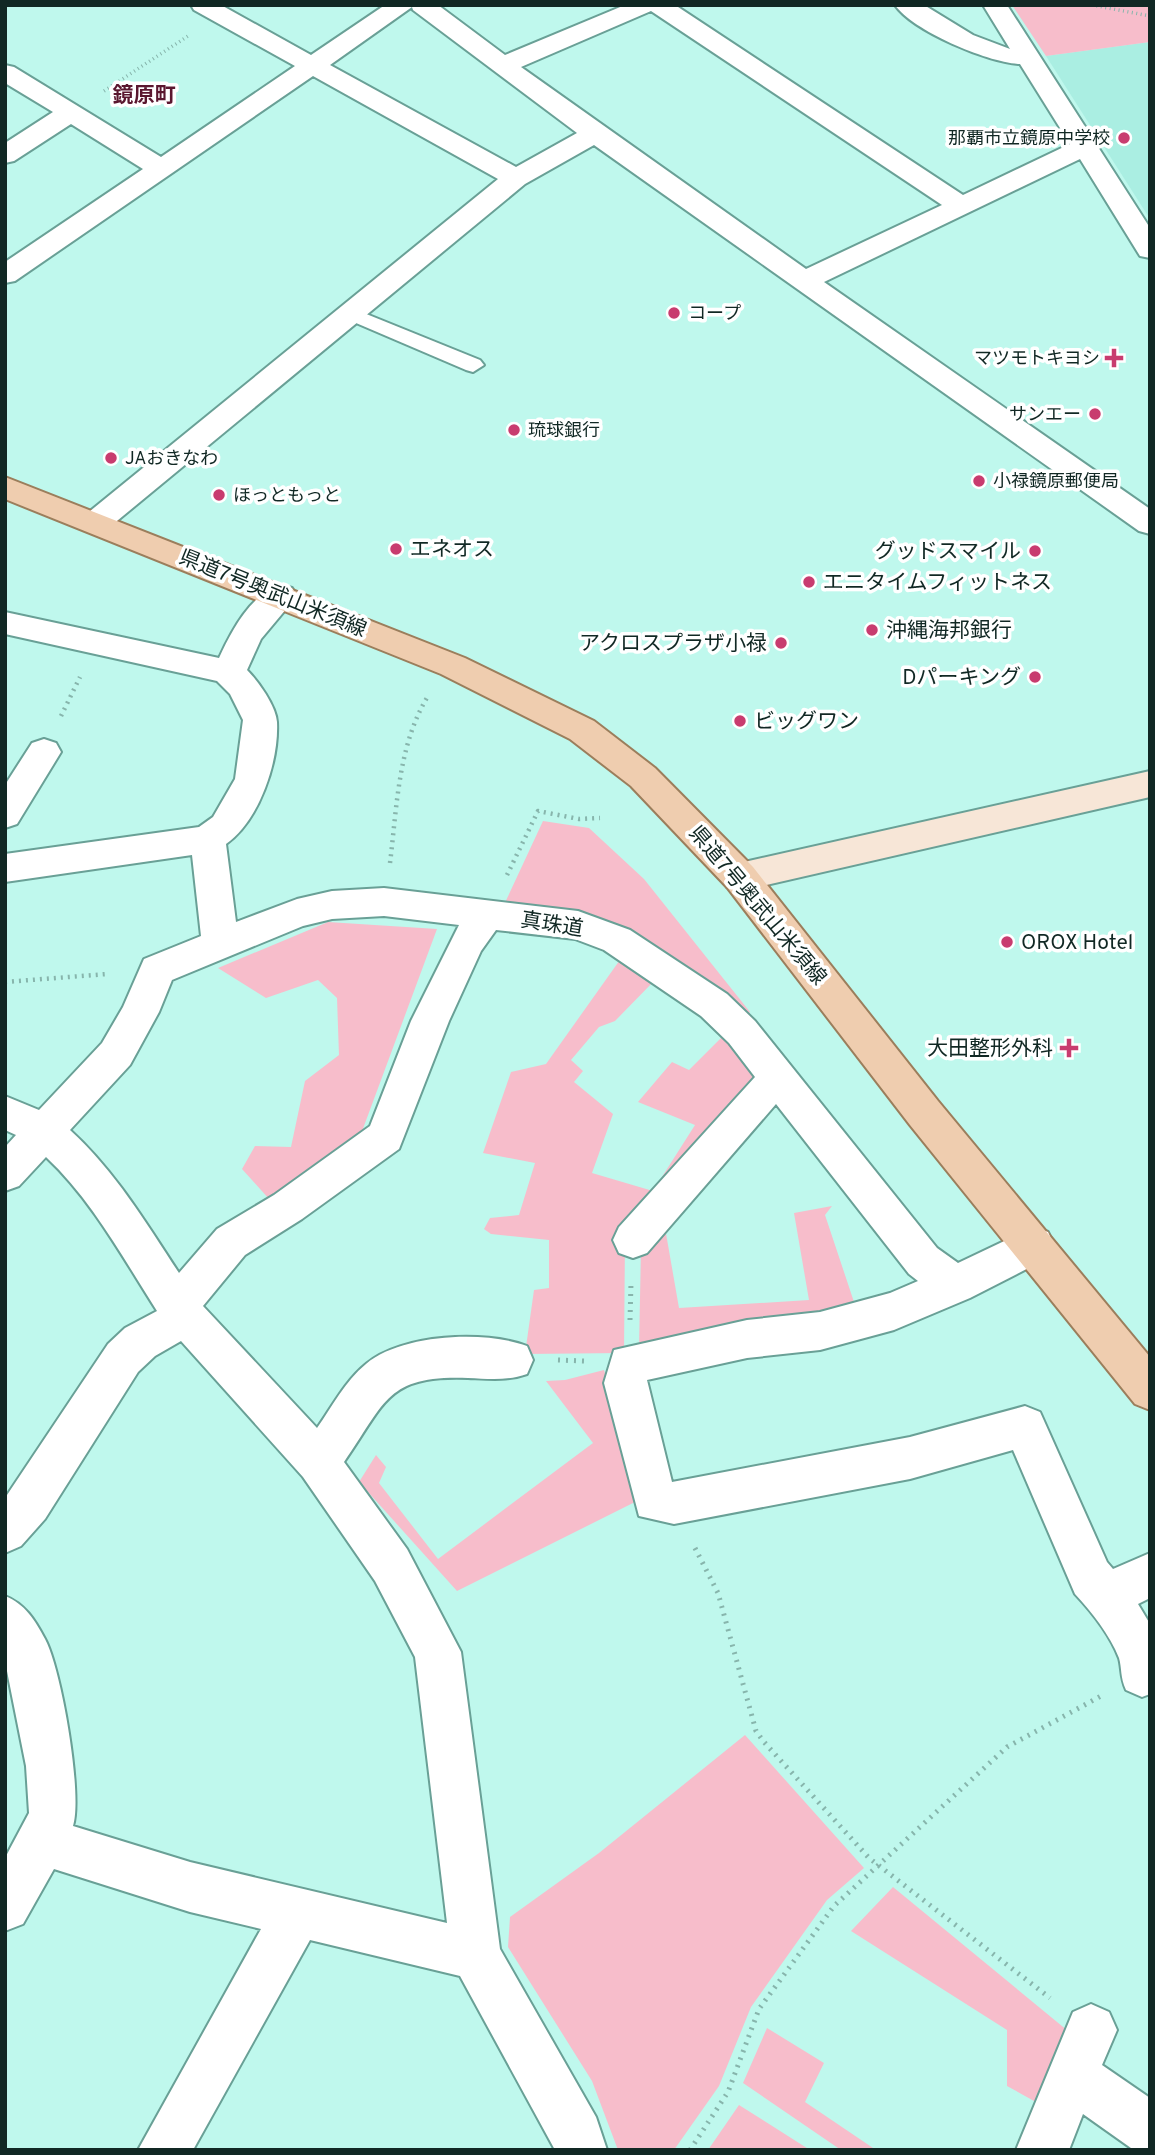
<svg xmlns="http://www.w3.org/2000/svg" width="1155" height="2155" font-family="Overpass,'Noto Sans JP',sans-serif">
  <rect width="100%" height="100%" fill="#bff8ed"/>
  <path fill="#aaeee2" d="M1150,42V219L1046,56Z"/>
  <path fill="#f7bdcb" d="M1012,5H1150V42L1046,56Z
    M543,821L589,828L644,879L750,1012L743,1018L632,934L503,907Z
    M328,922L437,929L361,1134L270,1200L242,1169L255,1146L291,1147L305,1081L339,1055L337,998L318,980L266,998L218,968Z
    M622,957L655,980L615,1021L599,1027L571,1060L583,1071L574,1082L613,1114L592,1173L653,1191L695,1125L638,1102L672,1062L689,1070L729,1030L762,1077L625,1238L624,1353L525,1354L534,1290L549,1288V1240L491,1234L484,1229L490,1218L519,1215L535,1163L483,1153L511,1072L546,1064Z
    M832,1206L825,1215L856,1308L639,1349L641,1247L664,1222L679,1308L809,1300L794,1213Z
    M604,1370L641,1499L457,1591L359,1482L376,1455L386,1467L379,1483L438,1559L593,1443L546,1381L565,1380Z
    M745,1735L864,1868L827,1900L751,2007L719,2086L674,2150H618L592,2081L508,1947L510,1917L599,1853Z
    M893,1887L1068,2031L1043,2106L1007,2086V2030L851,1931Z
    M767,2028L824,2063L805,2102L876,2150H841L743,2083Z
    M739,2105L810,2150H708Z"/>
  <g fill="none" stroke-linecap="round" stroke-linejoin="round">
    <defs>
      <path id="lane" d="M349,307L480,360L484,365L473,372L466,370L342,317L339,313L342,309Z"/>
      <path id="street" d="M191,5H221L311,55L385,5H438L505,55L625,5H675L963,195L1070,144L1020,64C989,63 913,31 895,5H924L973,35L1010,49L983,5H1007L1150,228V258L1140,256L1080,159L824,282L1150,509V534L1139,531L594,145L525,184L106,530L95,534L84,530L79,523L84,516L498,179L313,76L15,281L5,283V262L143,169L71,124L14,161L5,163V143L53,112L5,83V65L14,67L161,157L295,66L194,10ZM412,7L413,10L577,133L516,167L330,65ZM651,11L942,205L806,269L521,67Z
        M281,585L292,588L297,596L261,639L247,670C258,681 276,706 277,722C279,762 259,821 226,844L236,922L297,899L332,891L384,888L578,911L630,930L727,994L755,1021L937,1248L958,1263L1034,1227L1048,1232L1054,1245L1048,1258L970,1298L894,1330L820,1350L747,1358L647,1380L672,1482L910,1437L1025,1406L1040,1412L1107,1562L1113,1569L1150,1553V1598L1138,1604L1150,1624V1694L1142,1697L1126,1690C1120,1677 1122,1668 1119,1658C1110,1635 1091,1611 1075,1594L1013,1450L910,1479L674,1524L639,1516L604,1383L614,1350L747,1320L820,1312L890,1293L918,1281L909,1274L776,1104L647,1253L633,1258L619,1253L613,1240L619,1227L755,1077L729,1043L701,1016L604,950L575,939L496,930L481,951L449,1021L399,1149L302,1219L245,1255L203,1306L317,1428C332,1407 345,1381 366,1364C401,1334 485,1330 527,1346L533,1360L527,1374C507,1381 489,1379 468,1378C386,1375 386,1402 344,1462L407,1549L461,1652L500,1949L596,2117L607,2150H555L460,1976L310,1940L193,2150H138L261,1929L190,1912L54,1869L23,1924L5,1931V1858L29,1813L26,1766L5,1661V1596C25,1604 35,1620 45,1639C61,1668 83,1795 73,1826L190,1862L447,1923L415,1657L375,1581L303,1477L181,1341L155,1356L138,1372L45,1519L21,1546L5,1553V1498L108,1344L125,1328L157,1311C123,1258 92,1200 46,1157L19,1186L5,1191V1147L16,1135L5,1130V1096L39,1110L102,1043L123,1007L144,959L201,936L192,855L5,882V854L199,827L213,817L235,779L243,720L230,694L217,681L5,634V612L219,658C231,632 251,593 281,585ZM384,916L459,925L411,1021L370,1126L274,1195L217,1229L179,1273C146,1223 115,1171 70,1130L130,1065L159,1012L172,980L303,926L332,919Z
        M44,739L56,743L61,752L17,824L5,828V785L32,743Z
        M1091,2004L1109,2012L1117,2030L1102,2065L1150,2098V2150L1131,2148L1083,2114L1069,2150H1016L1073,2012Z"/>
      <path id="secondary" d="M1150,771V797L740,891L727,887L722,877L727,867L740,863Z"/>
      <path id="primary" d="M5,477L465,658L594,721L655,768L753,867L938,1101L1150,1357V1410L1135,1404L910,1125L727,887L631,786L570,739L441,674L5,499Z"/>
    </defs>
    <use href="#lane" stroke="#69a096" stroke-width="4"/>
    <use href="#street" stroke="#69a096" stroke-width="4"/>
    <use href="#secondary" stroke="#69a096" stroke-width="4"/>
    <use href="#primary" stroke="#9b7e5c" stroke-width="4"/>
    <path stroke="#87b5ac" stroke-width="3.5" stroke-dasharray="1 3.5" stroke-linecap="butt" d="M1092,5L1150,16
      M104,91L188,36"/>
    <path stroke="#87b5ac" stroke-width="4.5" stroke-dasharray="2 5" stroke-linecap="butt" d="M61,716L80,677
      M390,863C397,807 398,745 428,696
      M507,875L538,811L579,819L600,818
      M5,982L107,974"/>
    <path stroke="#87b5ac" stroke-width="5" stroke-dasharray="2 6" stroke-linecap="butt" d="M630,1320L631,1283
      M558,1360L584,1361
      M695,1548L718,1593L756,1731L764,1742L869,1858L1050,1998
      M690,2150L728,2092L759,2009L834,1906L1007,1747L1101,1696"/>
    <use href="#lane" fill="#fff" fill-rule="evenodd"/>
    <use href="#street" fill="#fff" fill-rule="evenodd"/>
    <use href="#secondary" fill="#f7e6d7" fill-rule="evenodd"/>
    <use href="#primary" fill="#efcdaf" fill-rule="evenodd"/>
  </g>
  <g fill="#c83c6f" stroke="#fff" stroke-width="2.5">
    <circle cx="1124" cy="138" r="7"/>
    <circle cx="674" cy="313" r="7"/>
    <path d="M1110.5 347.5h7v7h7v7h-7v7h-7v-7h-7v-7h7z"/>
    <circle cx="1095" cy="414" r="7"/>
    <circle cx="514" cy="430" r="7"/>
    <circle cx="111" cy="458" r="7"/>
    <circle cx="979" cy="481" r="7"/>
    <circle cx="219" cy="495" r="7"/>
    <circle cx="396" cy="549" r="7"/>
    <circle cx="1035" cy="551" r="7"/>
    <circle cx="809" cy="582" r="7"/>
    <circle cx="872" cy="630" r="7"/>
    <circle cx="781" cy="643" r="7"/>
    <circle cx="1035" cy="677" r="7"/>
    <circle cx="740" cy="721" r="7"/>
    <circle cx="1007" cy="942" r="7"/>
    <path d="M1065.5 1037.5h7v7h7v7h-7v7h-7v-7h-7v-7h7z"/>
  </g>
  <g text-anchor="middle" stroke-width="7" stroke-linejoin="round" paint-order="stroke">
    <g font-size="18" fill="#112824" stroke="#fff" text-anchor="start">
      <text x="1110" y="144" text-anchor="end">那覇市立鏡原中学校</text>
      <text x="688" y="319">コープ</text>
      <text x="1100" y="364" text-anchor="end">マツモトキヨシ</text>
      <text x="1081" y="420" text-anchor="end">サンエー</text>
      <text x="528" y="436">琉球銀行</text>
      <text x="125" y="464">JAおきなわ</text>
      <text x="993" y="487">小禄鏡原郵便局</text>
      <text x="233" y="501">ほっともっと</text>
    </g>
    <g font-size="21" font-weight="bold" fill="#5a172f" stroke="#fff">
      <text x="144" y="102">鏡原町</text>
    </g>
    <g font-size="21" fill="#112824" stroke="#fff" text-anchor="start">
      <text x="410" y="556">エネオス</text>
      <text x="1021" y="558" text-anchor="end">グッドスマイル</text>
      <text x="823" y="589">エニタイムフィットネス</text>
      <text x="886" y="637">沖縄海邦銀行</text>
      <text x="767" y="650" text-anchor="end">アクロスプラザ小禄</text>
      <text x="1021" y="684" text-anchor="end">Dパーキング</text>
      <text x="754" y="728">ビッグワン</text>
      <text x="1021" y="949">OROX Hotel</text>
      <text x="1053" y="1055" text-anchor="end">大田整形外科</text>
    </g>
    <g font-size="21" fill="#112824" stroke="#fff">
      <text transform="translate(273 593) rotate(22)" y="7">県道7号奥武山米須線</text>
      <text transform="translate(758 905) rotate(50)" y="7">県道7号奥武山米須線</text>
      <text transform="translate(552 924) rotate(9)" y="7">真珠道</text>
    </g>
  </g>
  <rect width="1155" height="2155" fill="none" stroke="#112824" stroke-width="14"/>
</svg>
